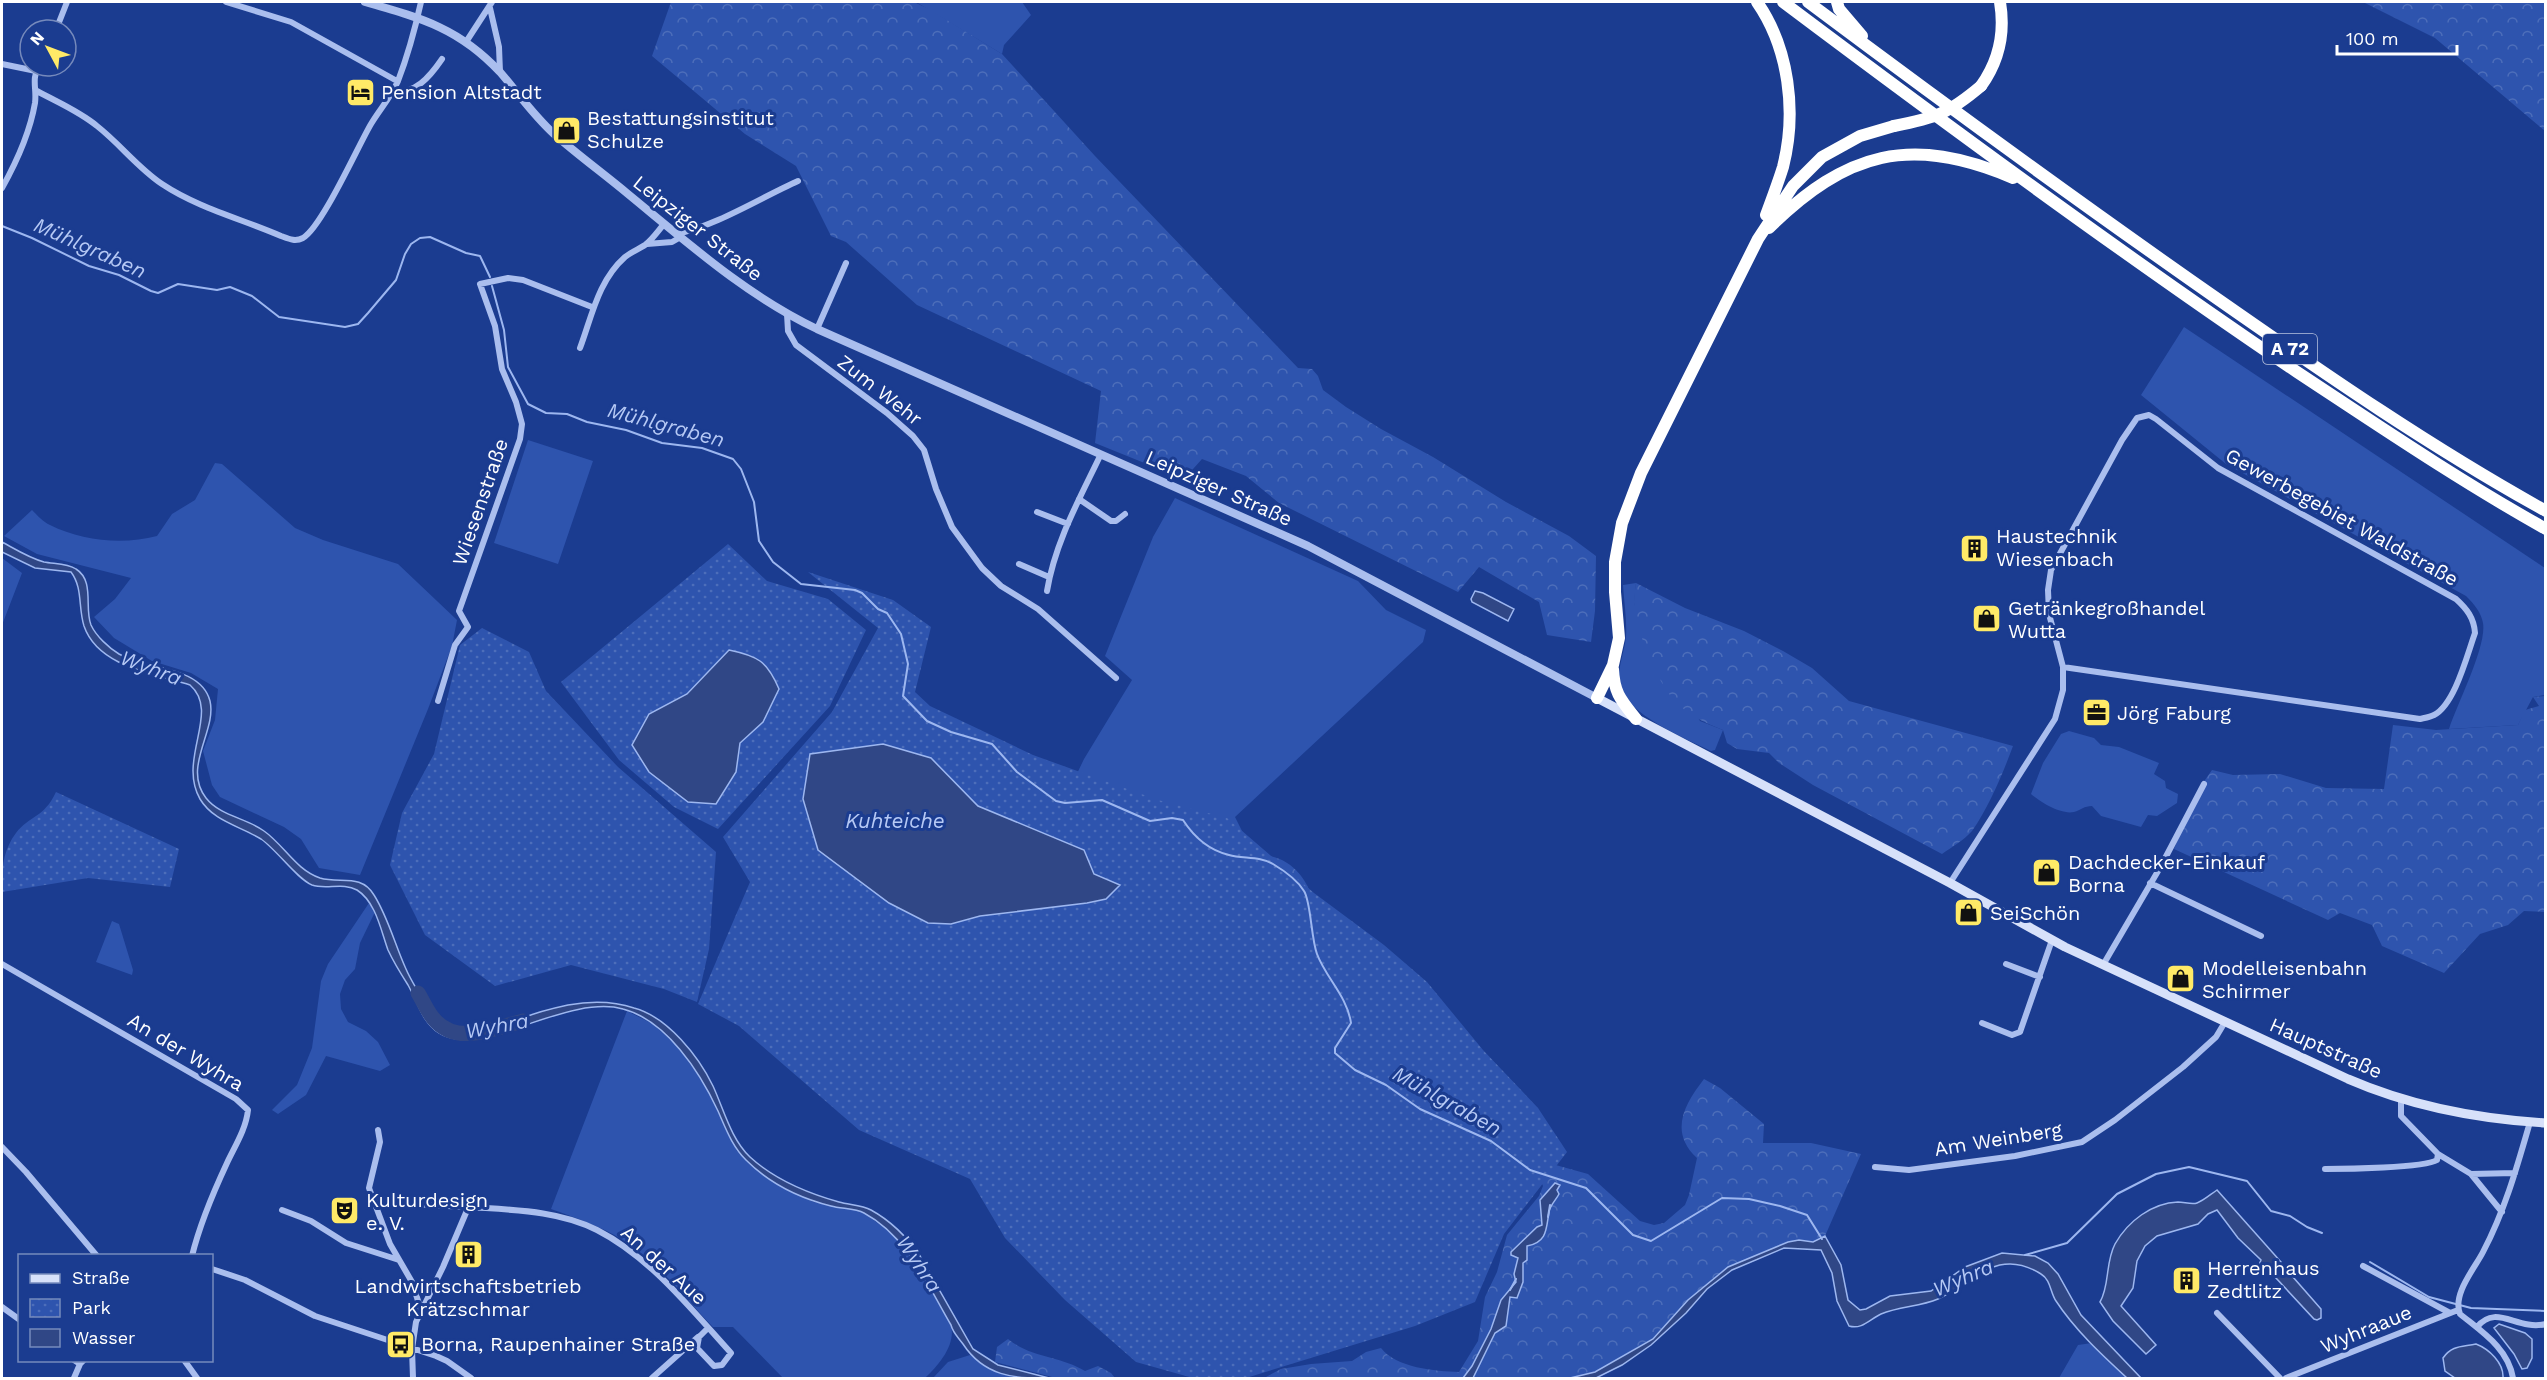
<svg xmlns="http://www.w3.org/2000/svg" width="2547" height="1380" font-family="'Work Sans',sans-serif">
  <defs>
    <pattern id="forest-crowns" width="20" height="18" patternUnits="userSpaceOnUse" patternTransform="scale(1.5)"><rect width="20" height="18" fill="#2e54ae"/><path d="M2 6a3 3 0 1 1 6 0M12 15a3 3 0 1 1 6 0" fill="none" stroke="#4d6eba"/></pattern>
    <pattern id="park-dots" width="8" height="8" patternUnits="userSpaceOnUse" patternTransform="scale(1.5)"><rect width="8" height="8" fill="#2e54ae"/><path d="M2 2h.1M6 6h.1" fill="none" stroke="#4d6eba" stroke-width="1.8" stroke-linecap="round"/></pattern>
  </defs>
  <rect width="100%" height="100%" fill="#1b3c90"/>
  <path fill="#2e54ae" d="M916,2H1022L1031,15L1004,45L1002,54Z
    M2184,327L2545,568V695L2533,697L2518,725L2449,729C2457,704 2487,646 2483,623C2481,612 2474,604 2466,596L2226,464L2141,395Z
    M528,440L593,461L558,564L494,543Z
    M215,463L222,464L295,528L323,540L398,564L457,620L452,646L428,709L360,875L319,868L301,839L284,827L220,797L212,785L203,751L215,720L218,689L191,673L152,661L114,638L94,617L115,599L131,578L37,554L4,536L32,510C37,515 43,522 50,525C82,541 123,545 157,536L172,514L195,500Z
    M1175,498L1358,581L1386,610L1426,630L1423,642L1235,817L1246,839L1071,786L1084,759L1132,680L1105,656L1153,537Z
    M2,558L22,573L2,625Z
    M1636,583L1634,604L1700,721L1723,730L1715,750L1711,751C1685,738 1627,715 1620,685C1616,671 1625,651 1626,636C1627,619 1624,602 1623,585Z
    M2069,731L2094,738L2101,745L2119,747L2159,763L2154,774L2165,781L2166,788L2178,794L2177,803L2157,816L2148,815L2141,827L2101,816L2092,806C2084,806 2081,810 2074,812C2061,815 2040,802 2031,794L2043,763L2061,734Z
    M369,903L375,912L360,943L355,969L345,980L340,994L341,1009L348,1022L366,1031L378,1042L390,1065L380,1071L326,1056L306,1095L278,1114L272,1110L297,1085L312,1048L321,981L328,964Z
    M112,921L119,924L133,970L132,975L96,962Z
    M627,1011L653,1024L678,1047L705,1085L737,1151L768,1179L813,1202L861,1211L894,1235L924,1276L951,1325C956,1345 939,1365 925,1378H783L733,1327H713C685,1298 657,1261 623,1240C600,1226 576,1218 551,1209Z
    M2092,1343L2127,1378H2059L2078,1345Z
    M970,1355L996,1372L1017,1378H933L948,1362Z"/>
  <path fill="url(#forest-crowns)" d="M671,2H914L929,9L1002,54L1095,156L1298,368L1312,369L1318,376L1323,390L1346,407L1381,429L1433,457L1506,502L1569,536L1596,556L1595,611L1591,642L1547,635L1539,602L1479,567L1458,592L1279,503L1246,476L1202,459L1184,479L1095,443L1101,391L917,305L846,242L831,236L796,166L745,134L652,56Z
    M2363,2H2545V131L2435,38Z
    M1636,583L1685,608L1744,631L1783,651L1812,668L1849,701L2013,746C2003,773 1989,807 1972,831C1964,840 1952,847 1942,854L1813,785L1779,763L1769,753L1737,749L1727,743L1723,730C1705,723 1688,715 1675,701C1658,684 1634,626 1634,602C1634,596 1635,590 1636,583Z
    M2545,696V912L2524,911L2508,925L2480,934L2444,973L2382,946L2372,925L2340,913L2328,920L2174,849L2198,790L2212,770L2233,775L2280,774L2326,788L2384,789L2393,725L2436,730L2518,725L2525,710L2539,706L2533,697Z
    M1264,855C1294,859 1306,879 1316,905L1552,1164L1588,1174L1640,1221L1654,1225L1664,1223L1685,1205L1689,1195L1697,1158C1669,1132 1684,1105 1704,1079L1720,1088L1764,1124L1763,1143H1811L1861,1154L1825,1236L1813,1242L1799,1240L1788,1242L1728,1267L1688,1300L1653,1338L1595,1372L1570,1378H1267L1266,1377L1281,1369L1311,1364L1352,1361L1366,1352L1381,1348C1396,1368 1435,1371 1459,1372L1478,1341L1485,1297L1497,1272L1507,1235L1539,1196L1543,1186L1539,1177Z
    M1008,1339C1031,1358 1061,1356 1085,1371L1098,1366L1111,1373L1115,1378H1056L995,1362L997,1347Z"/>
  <path fill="url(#park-dots)" d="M728,544L767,581L828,599L866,630L830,706L718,829L674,807L619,760L561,682Z
    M808,572L893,600L931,627L915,692L930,706L1033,755L1158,800L1227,818L1314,893L1384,945L1427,982L1483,1050L1538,1108L1567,1152L1504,1234L1475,1302L1415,1326L1246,1378H1193L1136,1362L1065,1300L1005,1238L970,1179L859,1130L739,1026L698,1004L750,882L723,837L832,712L878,628Z
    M482,628L529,652L546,691L618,767L716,852L709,949L697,1002L664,989L571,965L495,986L425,935L390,865L402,813L434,754L460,645Z
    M56,792L179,849L170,887L88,878L2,892C1,871 3,850 16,833C30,815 44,818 56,792Z"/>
  <path fill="#304786" stroke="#9db7f0" stroke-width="1.5" d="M2,542C15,549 29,558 44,562C54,564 67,563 76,569C95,581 84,608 91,625C96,636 109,648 119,654C146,669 201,666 210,701C217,731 182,767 206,798C220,816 247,818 264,831C284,845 296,870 320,878C340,884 361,873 374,895C388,917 395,945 406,969C411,981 419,992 425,1004C430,1012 432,1019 441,1025C467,1043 497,1027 523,1018C537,1012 554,1008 568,1005C591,1001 613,1001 634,1008C668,1017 699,1057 713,1086C724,1110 731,1139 750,1157C775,1180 807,1193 839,1202C850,1205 862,1205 871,1210C891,1221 907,1237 920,1256L973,1349L998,1365L1049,1378C1014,1379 984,1376 963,1344C958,1337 953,1333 951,1325C927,1284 907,1236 864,1213C855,1208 841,1209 831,1206C799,1198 769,1183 746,1160C732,1146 726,1129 718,1111C700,1072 666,1020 623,1009C567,993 479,1060 439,1033C422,1022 417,1001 408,985C401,974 394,963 388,950C381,931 376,902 357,890C343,882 326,890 312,885C297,879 277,850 261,839C240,826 213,821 200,799C177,759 221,712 190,685C155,674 98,667 84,626C78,607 83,588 71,572L35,568L2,552Z
    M1475,591L1483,593L1514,609L1508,621L1472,602L1471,599Z
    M729,650C758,656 767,661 779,689L763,722L740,743L736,772L716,804L688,802L649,772L632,745L649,714L687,694Z
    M883,744L931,758L978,806L1084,850L1094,874L1120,885L1106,899L1087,903L980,916L951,924L928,923L889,903L818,850L803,799L810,754Z
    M1555,1183L1560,1185L1557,1190L1559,1194C1556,1200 1550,1205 1549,1212C1546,1228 1548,1242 1527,1246V1260L1523,1263V1282L1517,1298L1510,1297L1506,1326L1495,1333L1473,1378H1463L1472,1366L1491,1329L1501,1300L1516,1282L1514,1274L1518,1258L1511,1255V1252L1537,1227L1542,1225L1540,1200Z
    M2217,1190L2281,1262L2270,1274L2259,1265L2261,1260L2238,1238L2217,1210L2208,1214L2198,1224L2157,1236L2145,1246L2137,1261L2133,1288L2121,1306L2156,1345L2146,1354L2113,1321L2100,1302C2110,1285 2105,1263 2115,1244C2128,1221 2152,1203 2178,1202C2184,1202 2192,1205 2197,1203C2203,1201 2211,1194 2217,1190Z
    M1825,1236L1841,1265L1848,1300L1860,1310L1866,1309L1890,1296L1931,1291L1965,1267L2002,1253L2035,1256L2048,1263L2058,1274L2081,1315L2141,1378H2127C2102,1355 2075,1330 2056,1301C2050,1292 2051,1280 2041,1274C1997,1246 1974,1283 1938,1299C1919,1307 1900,1306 1881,1314C1870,1319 1862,1330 1849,1326L1837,1301L1832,1273L1821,1250L1784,1248L1732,1270L1707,1289L1686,1313L1651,1345L1622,1365L1596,1378H1570L1595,1372L1653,1339L1688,1300L1728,1267L1788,1242L1799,1240L1813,1242Z
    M2286,1269L2321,1309V1318L2317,1320L2314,1319L2276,1278L2278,1274Z
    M2499,1324L2525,1333L2532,1339V1358L2527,1368L2522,1369L2514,1354L2494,1328Z
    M2476,1344C2489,1349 2504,1363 2503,1378H2455L2445,1371L2443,1358C2452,1345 2462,1347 2476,1344Z"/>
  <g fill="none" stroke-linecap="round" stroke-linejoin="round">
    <path stroke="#9db7f0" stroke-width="2" d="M2,226L32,238L89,266L119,275L151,291L158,293L178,284L217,290L230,287L252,296L279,317L345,327L358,324L368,313L396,280L405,254L411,244L420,238L430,237L466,253L480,256L490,277
      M492,286L504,330L508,367L528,404L546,413L567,414L587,422L626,430L662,443L702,448L733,459L741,469L754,502L759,541L773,562L801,584L855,590L862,593L878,609L887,613L901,634L908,664L903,696L927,721L951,732L992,744L1017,772L1056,801L1065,803L1102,800L1150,821L1172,818L1183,820C1194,837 1208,850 1229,855C1243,859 1260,856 1273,864C1283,870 1298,881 1304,891C1311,902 1311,938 1317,954C1326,978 1347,996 1351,1023L1335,1048V1053L1355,1070L1386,1085L1420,1109L1491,1141L1530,1170L1586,1188L1633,1235L1651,1241L1722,1198L1749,1199L1780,1206L1807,1215L1822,1239
      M1548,1217L1550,1205
      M2025,1255L2067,1243L2117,1194L2156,1174L2189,1167L2247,1181L2271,1211L2290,1216L2307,1227L2322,1233
      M2370,1262L2429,1297L2471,1308L2546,1311
      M1510,1290L1516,1279"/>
    <path stroke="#304786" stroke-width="15" d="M418,993C423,1001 427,1011 433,1018C456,1047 494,1028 523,1021"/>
    <path stroke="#aabeee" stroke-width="6" d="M226,2L291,22L397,81
      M490,8L499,47L500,72
      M56,30L67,2
      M466,42L492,2
      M2,64L36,71
      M37,91C57,102 79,111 97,126C120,144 138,168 162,184C198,208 242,219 281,236C289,239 295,242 303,238C322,227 358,146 371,124C380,109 391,97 398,81C408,55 415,29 421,2
      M392,93C416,93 429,78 442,59
      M2,188C16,163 30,132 35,103C37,89 31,79 39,66
      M676,234C716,226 760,198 798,181
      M647,244L672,242L679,238
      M787,314L788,331L796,345L887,413L913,436L924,450L936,489L952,527L982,568L1001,586L1038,609L1116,678
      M817,329L846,263
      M580,348C592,316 598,281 625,257C631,252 639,249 645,245C652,240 658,231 664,224
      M1079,499L1111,521H1116L1125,514
      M1037,512L1068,524
      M1019,564L1049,577
      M1047,591C1055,542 1080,498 1101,454
      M438,701L455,645L468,627L459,611L520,439L522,424L516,402L502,369L495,326L480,284L508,278L523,280L592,307
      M1950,883L2055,719L2063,690V667L2049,614L2048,590L2051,570L2122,440L2137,418L2149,415L2156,419L2218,468L2456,599C2467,609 2474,618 2475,633C2467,655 2455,704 2434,715C2430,717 2424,718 2420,719L2063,667
      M2150,883L2261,936
      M2,964L236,1099L248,1110C246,1129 235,1146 227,1163C213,1193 200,1223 192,1256
      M2006,964L2040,977
      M2103,965L2161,866L2204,784
      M1982,1023L2012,1035L2020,1032L2052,940
      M378,1130L380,1142L369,1188L390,1244L412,1282L421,1310
      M2,1147L26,1172L97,1256
      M2438,1154L2471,1174L2502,1212
      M1875,1167L1909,1170L2015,1156L2082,1142L2115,1120L2183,1067L2216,1037L2225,1022
      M2325,1169C2344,1169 2424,1168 2437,1160L2438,1154L2401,1116V1099
      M2471,1174L2515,1173
      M377,1203C407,1203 437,1206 468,1207C511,1210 558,1210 597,1230C650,1257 691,1309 731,1353L722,1365L714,1366L697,1348L699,1337L708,1328
      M282,1210L311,1221L346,1243L399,1260
      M2363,1266L2450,1313
      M212,1269L245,1280L315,1316L436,1356L447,1361L471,1378
      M2,1307L20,1320
      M2217,1313L2280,1378
      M2477,1327C2497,1303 2516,1331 2546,1324
      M74,1360L80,1364L84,1360
      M184,1360L197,1378
      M74,1378L80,1364
      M413,1378L412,1349L416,1322L443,1267L468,1208
      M652,1378L698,1337
      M2286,1378L2458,1310
      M2513,1378C2508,1348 2482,1332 2460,1314C2452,1294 2475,1268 2483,1252C2505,1210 2517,1167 2530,1122"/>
    <path stroke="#aabeee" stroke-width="8" d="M365,2C421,18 459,28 500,72C518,93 533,115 554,134C578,155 604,174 628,194C689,244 746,295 817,329L1308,546L1597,698"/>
    <path stroke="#d7e1fa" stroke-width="9" d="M1597,698L1950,883L2065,947L2348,1079C2410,1106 2478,1119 2546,1123"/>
    <path stroke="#fff" stroke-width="12" d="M1757,2C1789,48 1797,112 1783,167C1778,183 1772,199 1766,215
      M1783,2C1952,129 2122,254 2297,372C2379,426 2460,481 2546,529
      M1808,2C1943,103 2080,203 2219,300C2325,374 2432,448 2546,511
      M1837,2L1839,9L1862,36
      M1981,86C1999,61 2005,32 2000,2
      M1769,228C1846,152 1911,134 2013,178
      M1613,669C1614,693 1621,700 1636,719
      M1597,698L1613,665L1619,638L1615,592V562L1622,523L1641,473L1758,239L1793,186L1822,157L1860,136L1894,126"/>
    <path stroke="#fff" stroke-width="12" d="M1894,126C1935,118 1948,114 1981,86"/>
  </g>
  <defs>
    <symbol id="hotel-square" viewBox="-11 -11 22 22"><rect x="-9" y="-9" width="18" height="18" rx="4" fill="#ffea67" stroke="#1b3c90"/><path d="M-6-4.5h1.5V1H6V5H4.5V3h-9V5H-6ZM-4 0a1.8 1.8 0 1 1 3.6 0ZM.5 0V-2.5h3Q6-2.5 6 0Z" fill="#111"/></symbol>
    <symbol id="shop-square" viewBox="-11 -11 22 22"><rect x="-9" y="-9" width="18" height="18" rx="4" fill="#ffea67" stroke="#1b3c90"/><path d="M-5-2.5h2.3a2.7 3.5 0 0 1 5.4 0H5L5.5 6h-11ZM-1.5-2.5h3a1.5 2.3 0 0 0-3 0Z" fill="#111"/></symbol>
    <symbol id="building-square" viewBox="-11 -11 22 22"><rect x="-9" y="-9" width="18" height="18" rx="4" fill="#ffea67" stroke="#1b3c90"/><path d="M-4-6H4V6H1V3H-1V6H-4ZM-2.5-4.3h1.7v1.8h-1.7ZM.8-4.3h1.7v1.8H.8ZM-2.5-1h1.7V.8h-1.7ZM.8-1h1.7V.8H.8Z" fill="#111"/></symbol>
    <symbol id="office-square" viewBox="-11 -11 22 22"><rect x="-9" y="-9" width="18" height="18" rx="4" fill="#ffea67" stroke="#1b3c90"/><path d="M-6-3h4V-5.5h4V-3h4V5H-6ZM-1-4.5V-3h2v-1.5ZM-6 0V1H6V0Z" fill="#111"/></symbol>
    <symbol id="theatre-square" viewBox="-11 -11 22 22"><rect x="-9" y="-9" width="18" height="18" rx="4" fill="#ffea67" stroke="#1b3c90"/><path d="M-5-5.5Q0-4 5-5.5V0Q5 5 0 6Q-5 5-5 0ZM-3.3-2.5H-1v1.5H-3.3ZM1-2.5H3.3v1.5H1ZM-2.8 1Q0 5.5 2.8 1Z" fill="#111"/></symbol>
    <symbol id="bus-square" viewBox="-11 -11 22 22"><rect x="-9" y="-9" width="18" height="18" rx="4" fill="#ffea67" stroke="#1b3c90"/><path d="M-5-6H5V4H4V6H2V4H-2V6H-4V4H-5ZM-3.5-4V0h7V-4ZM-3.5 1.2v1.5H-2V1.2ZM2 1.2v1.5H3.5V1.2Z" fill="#111"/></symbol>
  </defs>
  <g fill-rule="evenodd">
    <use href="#hotel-square" x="344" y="76" width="33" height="33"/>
    <use href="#shop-square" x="550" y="114" width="33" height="33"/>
    <use href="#building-square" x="1958" y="532" width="33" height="33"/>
    <use href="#shop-square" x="1970" y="602" width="33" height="33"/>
    <use href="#office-square" x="2080" y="696" width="33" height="33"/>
    <use href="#shop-square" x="2030" y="856" width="33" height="33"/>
    <use href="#shop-square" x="1952" y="896" width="33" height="33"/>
    <use href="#shop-square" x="2164" y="962" width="33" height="33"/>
    <use href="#theatre-square" x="328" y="1194" width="33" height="33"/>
    <use href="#building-square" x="452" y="1238" width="33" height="33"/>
    <use href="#building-square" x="2170" y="1264" width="33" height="33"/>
    <use href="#bus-square" x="384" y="1328" width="33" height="33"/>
  </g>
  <g text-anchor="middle" stroke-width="6" stroke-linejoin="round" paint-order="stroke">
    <rect fill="#1b3c90" stroke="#bbc4de" stroke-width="1.5" x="2263" y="334" width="54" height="30" rx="4.5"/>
    <g font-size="18" font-weight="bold" fill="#fff">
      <text x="2290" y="355">A 72</text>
    </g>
    <g font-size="20" fill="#fff" stroke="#1b3c90" text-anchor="start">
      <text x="381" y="99">Pension Altstadt</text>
      <text x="587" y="125">Bestattungsinstitut<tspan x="587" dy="23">Schulze</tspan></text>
      <text x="1996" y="543">Haustechnik<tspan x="1996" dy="23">Wiesenbach</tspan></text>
      <text x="2008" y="615">Getränkegroßhandel<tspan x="2008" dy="23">Wutta</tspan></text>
      <text x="2117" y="720">Jörg Faburg</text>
      <text x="2068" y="869">Dachdecker-Einkauf<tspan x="2068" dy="23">Borna</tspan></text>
      <text x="1990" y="920">SeiSchön</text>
      <text x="2202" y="975">Modelleisenbahn<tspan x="2202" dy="23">Schirmer</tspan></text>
      <text x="366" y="1207">Kulturdesign<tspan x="366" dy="23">e. V.</tspan></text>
      <text x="2207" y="1275">Herrenhaus<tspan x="2207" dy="23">Zedtlitz</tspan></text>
      <text x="468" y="1293" text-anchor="middle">Landwirtschaftsbetrieb<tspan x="468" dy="23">Krätzschmar</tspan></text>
      <text x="421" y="1351">Borna, Raupenhainer Straße</text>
    </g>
    <g font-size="20" fill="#fff" stroke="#1b3c90">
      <text transform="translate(698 228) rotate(38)" y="7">Leipziger Straße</text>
      <text transform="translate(880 390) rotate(38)" y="7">Zum Wehr</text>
      <text transform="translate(1219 488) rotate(24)" y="7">Leipziger Straße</text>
      <text transform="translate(480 502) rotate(-71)" y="7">Wiesenstraße</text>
      <text transform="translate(2342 517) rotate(29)" y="7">Gewerbegebiet Waldstraße</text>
      <text transform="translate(2326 1048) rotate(24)" y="7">Hauptstraße</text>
      <text transform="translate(186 1052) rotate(31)" y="7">An der Wyhra</text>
      <text transform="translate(1998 1139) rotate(-9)" y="7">Am Weinberg</text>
      <text transform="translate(664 1265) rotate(42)" y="7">An der Aue</text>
      <text transform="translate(2366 1329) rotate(-22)" y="7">Wyhraaue</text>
    </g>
    <g font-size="21" font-style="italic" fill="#b6c9f5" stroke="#1b3c90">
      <text transform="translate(90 248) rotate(24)" y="7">Mühlgraben</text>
      <text transform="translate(666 425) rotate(15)" y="7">Mühlgraben</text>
      <text transform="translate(151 668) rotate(21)" y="7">Wyhra</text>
      <text x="895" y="828">Kuhteiche</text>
      <text transform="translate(497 1026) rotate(-10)" y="7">Wyhra</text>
      <text transform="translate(1447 1101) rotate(29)" y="7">Mühlgraben</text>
      <text transform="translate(919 1264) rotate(56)" y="7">Wyhra</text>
      <text transform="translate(1963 1278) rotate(-23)" y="7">Wyhra</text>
    </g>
  </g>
  <rect width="2547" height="1380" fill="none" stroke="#ffffff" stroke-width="6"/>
  <rect x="18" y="1254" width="195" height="108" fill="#1b3c90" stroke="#768abc" stroke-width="1.5"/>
  <rect x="30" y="1274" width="30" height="9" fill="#d7e1fa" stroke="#768abc" stroke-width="1.5"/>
  <text x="72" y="1284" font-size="18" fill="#ffffff">Straße</text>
  <rect x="30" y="1299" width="30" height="18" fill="url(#park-dots)" stroke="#768abc" stroke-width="1.5"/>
  <text x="72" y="1314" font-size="18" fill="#ffffff">Park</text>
  <rect x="30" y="1329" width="30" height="18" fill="#304786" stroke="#768abc" stroke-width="1.5"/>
  <text x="72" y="1344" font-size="18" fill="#ffffff">Wasser</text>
  <g transform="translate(48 48) rotate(311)"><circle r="28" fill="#1b3c90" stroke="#768abc" stroke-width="1.5"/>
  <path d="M0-4.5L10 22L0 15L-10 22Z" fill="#ffea67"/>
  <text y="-9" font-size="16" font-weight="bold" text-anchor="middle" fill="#ffffff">N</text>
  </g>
  <path d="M2337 45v9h120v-9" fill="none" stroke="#ffffff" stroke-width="3"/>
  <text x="2346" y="45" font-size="18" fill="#ffffff" stroke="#1b3c90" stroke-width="4.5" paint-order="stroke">100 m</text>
</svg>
